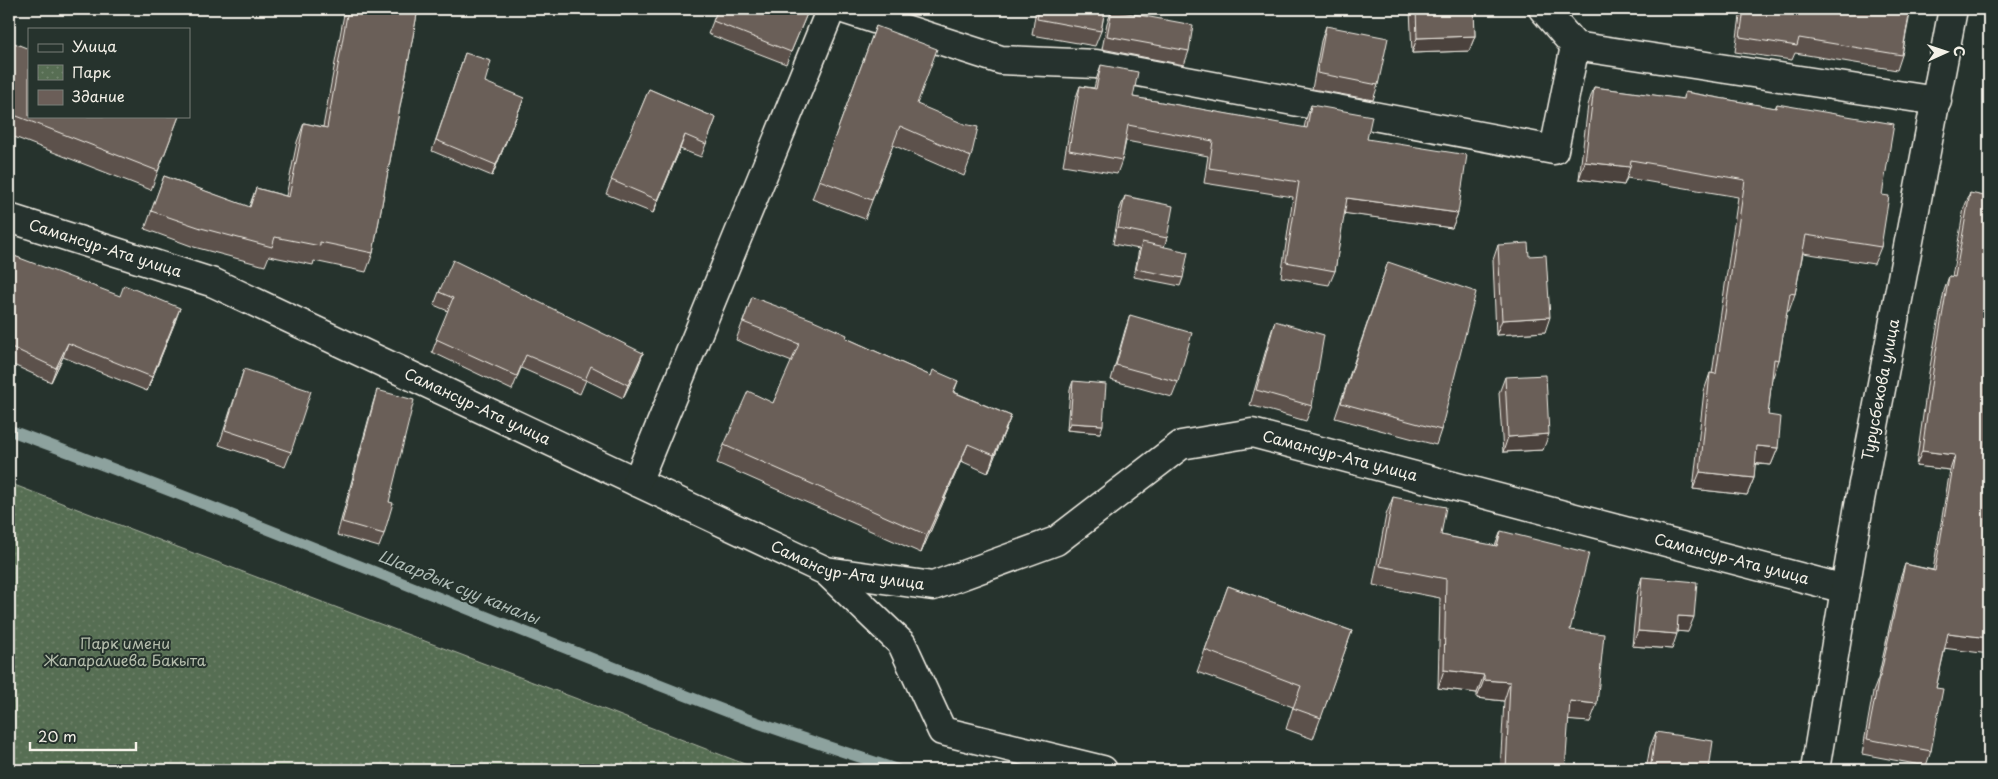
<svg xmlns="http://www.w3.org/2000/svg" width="1998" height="779" font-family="'Playpen Sans',sans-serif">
  <defs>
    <pattern id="park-dots" width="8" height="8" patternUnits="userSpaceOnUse" patternTransform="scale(1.25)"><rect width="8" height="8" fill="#576e53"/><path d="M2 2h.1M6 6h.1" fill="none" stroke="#70836c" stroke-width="1.8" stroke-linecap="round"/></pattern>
  </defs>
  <rect width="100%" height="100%" fill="#26332d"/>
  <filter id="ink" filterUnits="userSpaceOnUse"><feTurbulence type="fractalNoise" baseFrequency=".02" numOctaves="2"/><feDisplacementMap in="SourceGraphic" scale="10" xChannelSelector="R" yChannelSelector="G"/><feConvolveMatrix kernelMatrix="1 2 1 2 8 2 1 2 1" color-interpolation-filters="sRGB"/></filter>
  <g filter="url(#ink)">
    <path fill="url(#park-dots)" stroke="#a6b09e" d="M9,483L580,700L760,770H9Z"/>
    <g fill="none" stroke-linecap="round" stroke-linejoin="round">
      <path stroke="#8da29e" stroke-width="11" d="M9,430C252,519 489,620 731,713C786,734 843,751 898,770"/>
      <defs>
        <g id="street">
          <path d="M843,9L1001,60L1096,64L1554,150L1575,46"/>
          <path d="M1543,9L1575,46L1937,101"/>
          <path id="s1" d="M9,218L214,283L826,571L933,586L1056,541L1181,445L1252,433L1845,589"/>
          <path d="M637,482L831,9"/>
          <path d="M826,571L902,644L942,731L1103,770"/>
          <path id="s2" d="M1815,770L1859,505L1953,9"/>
        </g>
      </defs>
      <use href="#street" stroke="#f4f1e8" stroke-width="31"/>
      <use href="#street" stroke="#26332d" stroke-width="28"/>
    </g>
    <path fill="#5c514c" stroke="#f4f1e8" d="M345,9H418L373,253L366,272L314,261L313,265L269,256L265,266L194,247L145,229L164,176L249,207L256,188L286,196L297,142L304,123L323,127Z
      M718,9H809L786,64L708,34Z
      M1036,9H1105L1101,31L1095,46L1032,35Z
      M1410,9H1474L1475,36L1469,51L1412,53Z
      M1741,9H1911L1902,55L1897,70L1795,53L1792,60L1735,52Z
      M1112,10L1189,51L1184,65L1102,49L1107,23Z
      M876,26L917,104L971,157L964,176L893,145L865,219L812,199Z
      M1326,26L1378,85L1373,100L1312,89L1321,41Z
      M9,41L179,116L151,190L9,135Z
      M465,53L485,82L519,110L492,176L432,151Z
      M1101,65L1133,97L1304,128L1306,119L1311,105L1367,139L1458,213L1452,228L1344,213L1335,271L1329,285L1281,277L1293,197L1204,183L1208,156L1126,141L1122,160L1117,174L1063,165L1075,100L1080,86L1094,88L1096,80Z
      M1594,87L1682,99L1685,92L1775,108L1777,104L1882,195L1881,247L1874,264L1803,253L1795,294L1789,311H1787L1779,360L1773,377H1772L1768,415L1778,448L1771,465L1755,464L1754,478L1747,495L1693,489L1704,391L1710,373L1712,374L1738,197L1627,178L1624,185L1579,179L1588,105Z
      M649,89L716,118L701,157L680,149L653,213L606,194Z
      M1970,193L1945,648L1936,688L1931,751L1926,766L1862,754L1873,692L1878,679L1900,579L1905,564L1933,570L1950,470L1916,466L1929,372L1944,291L1949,276L1952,277L1964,208Z
      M1125,196L1167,238L1164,247L1183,278L1180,286L1134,277L1139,249L1113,244L1119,211Z
      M1498,245L1529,256L1545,332L1496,335L1493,260Z
      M9,254L175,322L147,391L63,357L51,382L9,363Z
      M1388,262L1441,430L1436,445L1335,418Z
      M439,292L643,353L638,367L623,398L586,380L580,394L521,368L512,390L432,352L448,311L434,305Z
      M752,297L846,338L931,376L958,381L954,392L1011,416L1004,433L988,473L961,461L921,553L717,463L724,445L773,403L792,362L736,340Z
      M1130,315L1178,382L1172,397L1111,380L1125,330Z
      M1275,321L1312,406L1306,421L1250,405L1270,336Z
      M244,369L291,452L285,467L219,445Z
      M1505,377L1543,450L1503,452L1499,393Z
      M1073,381L1100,433L1067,430L1070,389Z
      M377,390L389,502L384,534L379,547L337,535L373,403Z
      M1393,497L1441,535L1495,546L1501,531L1570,630L1590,722L1568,720L1564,770H1500L1504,701L1477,698V693L1438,688L1440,598L1373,585L1386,515Z
      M1642,577L1688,632L1677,631L1672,649L1632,646L1637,593Z
      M1228,586L1352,631L1313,739L1286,729L1293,707L1197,672Z
      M1656,732L1709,770H1646L1650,747Z"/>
    <path fill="#4b423e" stroke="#f4f1e8" d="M1475,36L1469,51L1412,53L1417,38Z
      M524,98L519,110L492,176L496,165Z
      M685,135L680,149L653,213L658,200Z
      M1585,162L1630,167L1624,185L1579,179Z
      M1347,198L1458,213L1452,228L1342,213Z
      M180,308L175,322L147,391L152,377Z
      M1550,317L1545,332L1496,335L1502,320Z
      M68,343L63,357L51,382L56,368Z
      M643,353L638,367L623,398L628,385Z
      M1011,416L1004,433L988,473L994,455Z
      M1070,423L1103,425L1100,433L1067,430Z
      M1549,434L1543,450L1503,452L1508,437Z
      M968,444L961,461L921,553L927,535Z
      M1757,446L1778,448L1771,465L1751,463Z
      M1922,451L1955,455L1950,470L1916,466Z
      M1700,472L1754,478L1747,495L1693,489Z
      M1678,616L1694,617L1688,632L1673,631Z
      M1638,631L1677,634L1672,649L1632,646Z
      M1948,633L1989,638V654L1943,648Z
      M1444,670L1484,675L1477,693L1438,688Z
      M1484,680L1510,682L1504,701L1477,698Z
      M1570,701L1597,704L1590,722L1563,720Z"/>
    <path fill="#6b5e58" stroke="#f4f1e8" d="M348,9H418L373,253L320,242V246L275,237L272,247L201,228L151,211L164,176L250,207L256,188L289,197L304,123L327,128Z
      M718,9H809L791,52L713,21Z
      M1039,9H1105L1101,31L1037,19Z
      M1416,9H1474L1475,36L1417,38Z
      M1744,9H1910L1902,55L1799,38L1797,46L1740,37Z
      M1112,10L1193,25L1189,51L1107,36Z
      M876,26L937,49L917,104L964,124L978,127L971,157L900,126L872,200L819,180Z
      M1326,26L1388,38L1378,85L1317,73Z
      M9,41L29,49V116H179L158,171L9,113Z
      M465,53L491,61L485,82L524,98L496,165L436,140Z
      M1101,65L1138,72L1133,97L1307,128L1311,105L1372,116L1367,139L1467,155L1458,213L1347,198L1335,271L1286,262L1299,182L1209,168L1213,141L1128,125L1122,160L1069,150L1080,86L1096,89Z
      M1594,87L1684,99L1685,92L1776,108L1777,104L1894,124L1882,195L1889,196L1881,247L1806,235L1795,294L1790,293L1779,360L1774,359L1768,415L1781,417L1778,448L1757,446L1754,478L1700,472L1710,373L1716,374L1745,180L1631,160L1630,167L1585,162Z
      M649,89L716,118L706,144L685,135L658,200L611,180Z
      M1970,193L1989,197V638L1948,633L1936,688L1943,689L1931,751L1867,739L1879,677H1880L1905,564L1935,571L1955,455L1922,451L1935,357L1949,276L1955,277Z
      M1125,196L1173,206L1167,238L1118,228Z
      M1142,242L1188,252L1183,278L1136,269Z
      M1528,243L1529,256L1546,255L1550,317L1502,320L1498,245Z
      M9,254L120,296L124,285L180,308L152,377L68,343L56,368L9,346Z
      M453,260L643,353L628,385L591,366L585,380L526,355L517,376L436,339L453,298L439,292Z
      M1388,262L1476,292L1441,430L1341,403Z
      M752,297L811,319L847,335L846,338L931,376L933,370L958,381L953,392L1011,416L994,455L968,444L927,535L724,445L748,391L773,403L799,344L743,322Z
      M1130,315L1192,333L1178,382L1116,365Z
      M1275,321L1324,335L1312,406L1256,390Z
      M244,369L311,391L291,452L225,430Z
      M1546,375L1549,434L1508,437L1505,377Z
      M1073,381L1106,384L1103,425L1070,423Z
      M377,390L414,400L389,502L393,503L384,534L342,522Z
      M1393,497L1446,507L1441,535L1497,546L1501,531L1589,553L1570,630L1604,634L1597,704L1570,701L1565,770H1506L1510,682L1484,680V675L1444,670L1446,579L1380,566Z
      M1642,577L1697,582L1694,617L1678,616L1677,634L1638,631Z
      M1228,586L1352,631L1321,718L1293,708L1301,686L1205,650Z
      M1656,732L1713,741L1709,770H1650Z"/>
  </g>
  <g text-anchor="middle" stroke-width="4" stroke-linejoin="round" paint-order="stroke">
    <g font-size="15" fill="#f4f1e8" stroke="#26332d">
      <text dy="5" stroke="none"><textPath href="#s1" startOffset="101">Самансур-Ата улица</textPath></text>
      <text dy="5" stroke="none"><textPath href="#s2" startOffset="386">Турусбекова улица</textPath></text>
      <text dy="5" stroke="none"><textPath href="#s1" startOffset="506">Самансур-Ата улица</textPath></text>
      <text dy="5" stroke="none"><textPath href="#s1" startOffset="1451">Самансур-Ата улица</textPath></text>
      <text dy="5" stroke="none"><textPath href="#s1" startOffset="1856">Самансур-Ата улица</textPath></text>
      <text dy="5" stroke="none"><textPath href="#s1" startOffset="911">Самансур-Ата улица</textPath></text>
    </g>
    <g font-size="15" fill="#b5bdac" stroke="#26332d">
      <text x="125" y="649">Парк имени<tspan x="125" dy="17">Жапаралиева Бакыта</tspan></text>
    </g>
    <g font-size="16" font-style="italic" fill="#afbcb6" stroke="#26332d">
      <text transform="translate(459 587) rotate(22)" y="6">Шаардык суу каналы</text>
    </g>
  </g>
  <rect width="1998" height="779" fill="none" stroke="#26332d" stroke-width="30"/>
  <rect x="15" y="15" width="1968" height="749" fill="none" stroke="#f4f1e8" stroke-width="2" filter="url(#ink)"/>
  <rect x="28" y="28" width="162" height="90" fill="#26332d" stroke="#787f78"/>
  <rect x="38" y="44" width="25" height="8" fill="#26332d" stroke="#787f78"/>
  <text x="72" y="52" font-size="15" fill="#f4f1e8">Улица</text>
  <rect x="38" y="65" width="25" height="15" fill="url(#park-dots)" stroke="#787f78"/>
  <text x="72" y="78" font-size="15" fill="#f4f1e8">Парк</text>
  <rect x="38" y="90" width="25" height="15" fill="#6b5e58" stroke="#787f78"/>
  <text x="72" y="102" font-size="15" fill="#f4f1e8">Здание</text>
  <g transform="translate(1946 52) rotate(87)" stroke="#26332d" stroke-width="4" paint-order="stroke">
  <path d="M0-4L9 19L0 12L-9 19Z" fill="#f4f1e8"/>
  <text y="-8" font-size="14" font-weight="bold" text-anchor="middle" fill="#f4f1e8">С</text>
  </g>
  <path d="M30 742v8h106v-8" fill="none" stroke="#f4f1e8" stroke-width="2.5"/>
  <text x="38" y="742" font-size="15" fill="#f4f1e8" stroke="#26332d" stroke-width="4" paint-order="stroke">20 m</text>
</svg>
